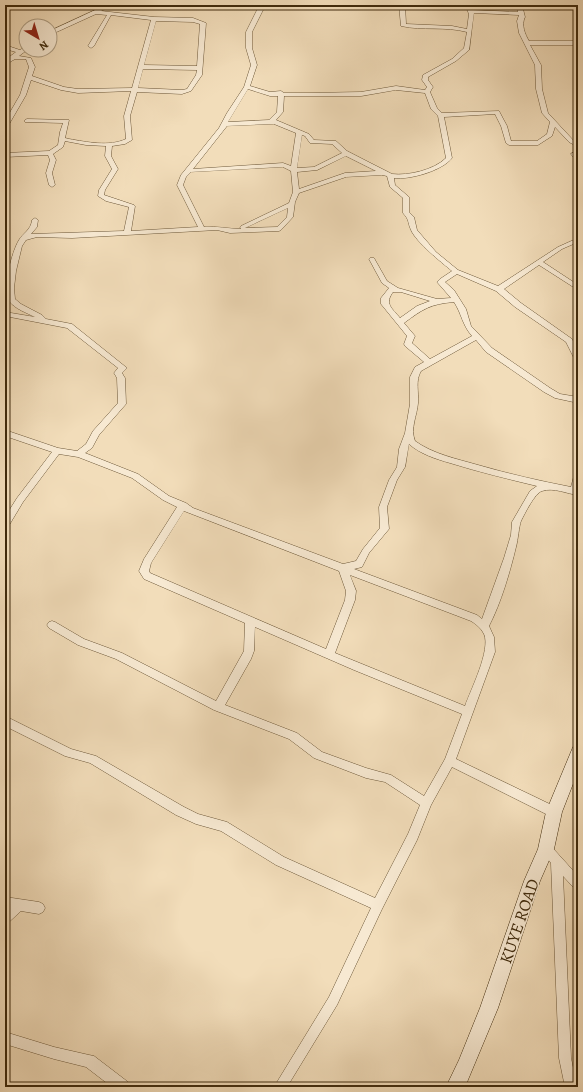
<svg xmlns="http://www.w3.org/2000/svg" width="583" height="1092" font-family="Alegreya,serif">
  <rect width="100%" height="100%" fill="#f2ddba"/>
  <filter id="stains"><feTurbulence type="fractalNoise" baseFrequency=".005" numOctaves="4"/><feColorMatrix values="0 0 0 0 .2 0 0 0 0 .09 0 0 0 0 .02 0 0 0 .5 -.17"/></filter>
  <radialGradient id="worn" r=".72"><stop offset=".6" stop-color="#630" stop-opacity="0"/><stop offset="1" stop-color="#630" stop-opacity=".3"/></radialGradient>
  <g fill="none" stroke-linecap="round" stroke-linejoin="round">
    <defs>
      <path id="street" d="M106,5H113L101,11L154,17L193,18L206,23L202,75L191,91L182,94L137,92L130,116L132,140L125,144L112,146L111,156L118,169L105,190L104,195L134,205L135,206L131,231L198,227L177,185L181,175L219,128L227,113L244,87L251,65L246,48V32L258,8L257,5H263L264,8L252,32V48L257,65L250,86L270,92L281,91L284,93H310L361,92L396,86L425,90L427,87L422,80L423,75L452,59L464,48L467,32C445,26 423,31 401,26L399,5H405L406,24L452,26L467,29L469,14L465,5H471L473,10L518,12L516,5H522L525,17C521,25 525,34 529,41H578V45H530L541,65L542,89L548,113L573,140L578,143V147L569,142L555,127L552,136L538,145H509L506,143L501,126L495,114L444,117L452,158C442,171 409,180 394,178L395,185L409,197V212L414,217L417,230L436,252L458,270L498,286L558,247L578,238V242L562,249L543,262L578,285V290L539,265L504,289L521,303L572,339L578,351V360H575L566,342L515,307L496,291L457,274L445,282L454,290L466,309L471,326L492,348L550,388L560,394L578,397V403L555,398L544,392L486,352L476,340L421,371C415,381 419,392 418,403C417,416 410,428 415,441C433,454 457,459 478,465C509,474 540,481 571,487L574,476L578,473V495C567,494 554,487 542,491C535,493 525,513 521,521C519,526 518,540 516,547C510,572 501,603 489,626L494,637L495,652L456,759L558,808L559,812L558,816L554,817L550,816L452,767L431,805L417,840L382,909L337,1005L287,1087H274L329,997L371,908L276,865L221,831L196,824L176,815L90,763L65,756L5,726V716L71,749L96,756L184,807L198,814L227,822L284,857L375,898L408,834L420,805L385,782L366,778L314,758L289,739L214,710L116,659L78,645L49,628L47,625L49,622L52,621L55,622L84,639L122,653L216,701L244,651L245,623L144,579L139,571L144,559L177,507L163,500L132,478L78,457L59,454L23,502L8,527L5,528V517L17,498L52,452L5,436V430L58,448L77,451L86,444L93,431L118,403L117,378L114,373L118,368L67,328L5,316V312L35,317C27,313 15,309 9,301C2,289 12,251 19,240C23,233 31,230 32,220L35,218L38,220L37,227L31,234L124,231L129,207L106,201L98,196L99,190L112,169L105,156L106,146L86,145L65,141L63,147L53,154L56,160L52,173L55,185L52,187L49,185L46,173L50,160L48,155L5,157V153L49,151L58,145L60,132L63,123L25,122V120L27,119L69,120L65,138L69,139C87,142 109,147 126,139L124,116L131,91L78,93L61,90L31,80L26,95L8,126L5,128V121L20,95L29,67L26,59H15L5,65V60L16,52L5,49V45L20,50L26,46L27,50L19,56L31,58L35,67L32,76L64,87L78,89L132,88L151,20L111,15L94,46L91,48L88,46L107,15L96,14L50,35V31ZM474,13L519,15L517,21L519,33L535,65L536,89L542,113L550,122L547,134L537,141H511L507,126L499,111L442,113L437,108L430,92L433,87L428,80V77L456,61L469,50ZM156,21L193,22L200,24L197,66L144,65ZM143,69L197,70L196,75L187,89L182,90L138,88ZM248,89L270,96H278L277,112L269,120L228,122ZM396,90L425,93L431,109L438,116L446,158C434,170 408,176 392,174L347,151L336,141L314,140L309,134L276,120L283,112L284,96H361ZM274,124L296,133L291,166L283,163L193,169L227,126ZM302,135L305,136L310,143L332,144L342,153L314,167L297,168ZM346,156L376,171L345,173L299,189L297,172L317,170ZM283,167L291,171L293,192L289,203L241,226L240,227L241,229C229,229 217,226 204,227L183,185L186,177L191,172ZM382,175L387,176L390,187L403,198V213C410,221 407,221 411,230C416,242 441,262 452,271L440,279L437,282L451,298L437,299L398,288L387,281L374,258H370L369,259L382,283L389,288L381,298V304L407,336L404,344L405,346L424,362L415,367L410,377V404L405,433L399,449L397,467L389,480L379,507L380,528L363,549L356,561L343,564L193,508L186,503L169,496L138,474L85,453L92,448L99,435L126,404L125,378L122,373L127,368L72,324L46,319L42,315L21,304L15,299L14,288L16,271L22,246L26,240L37,237L72,238L217,230L230,233L279,231L281,230L293,217L295,202L299,193L346,177ZM288,208L287,217L277,227L245,228ZM393,292H401L430,301L417,306L400,318C392,308 384,304 393,292ZM454,302C462,314 462,325 472,336L430,359L412,343L415,336L404,323C423,309 430,304 454,302ZM409,444C420,454 436,459 450,463C479,472 508,479 537,486L530,491L512,522L511,535L504,558L482,619L477,615L354,569L362,567L369,553L389,529L387,507L397,480L405,467ZM184,511L339,571L346,591L345,600L326,649L150,573L149,571L151,563ZM350,575L471,621C476,624 481,628 484,634C491,650 471,689 465,706L335,653L355,600L356,591ZM255,627L354,670L462,714L445,759L424,796L391,775L366,768L322,752L297,733L225,705L251,659L254,651Z
        M574,152L578,155V162L576,161L571,154Z
        M546,844L550,845L578,876V890L574,888L563,876L571,1058L577,1087H565L559,1058L551,863L540,849L542,845Z
        M5,898H12L39,902L43,904L45,908L43,912L39,914L21,911L9,922L5,924Z
        M5,1032L54,1047L89,1055L94,1056L128,1082L129,1087H112L86,1067L54,1059L5,1044Z"/>
      <path id="secondary" d="M578,745V771L562,812L554,849L540,881L498,1008L465,1087H446L459,1060L480,1008L524,881L538,849L546,812L573,747Z"/>
    </defs>
    <use href="#street" stroke="#6c5738" stroke-width="1"/>
    <use href="#secondary" stroke="#3f2a0c" stroke-width="1"/>
    <use href="#street" fill="#f7e9d2" fill-rule="evenodd"/>
    <use href="#secondary" fill="#f7e9d2" fill-rule="evenodd"/>
  </g>
  <g text-anchor="middle" stroke-width="3" stroke-linejoin="round" paint-order="stroke">
    <g font-size="17" fill="#3f2a0c" stroke="#f7e9d2">
      <text transform="translate(519 921) rotate(-71)" y="6">KUYE ROAD</text>
    </g>
  </g>
  <rect width="583" height="1092" fill="none" stroke="#f2ddba" stroke-width="20"/>
  <rect x="6" y="6" width="571" height="1080" fill="none" stroke="#3f2a0c" stroke-width="2"/>
  <rect x="10" y="10" width="563" height="1072" fill="none" stroke="#3f2a0c"/>
  <g transform="translate(38 38) rotate(142)"><circle r="19" fill="#f7e9d2" stroke="#ad9d83"/>
  <path d="M0-3L7 15L0 10L-7 15Z" fill="#8f2418"/>
  <text y="-6" font-size="11" font-weight="bold" text-anchor="middle" fill="#3f2a0c">N</text>
  </g>
  <rect width="100%" height="100%" filter="url(#stains)"/>
  <rect width="100%" height="100%" fill="url(#worn)"/>
</svg>
